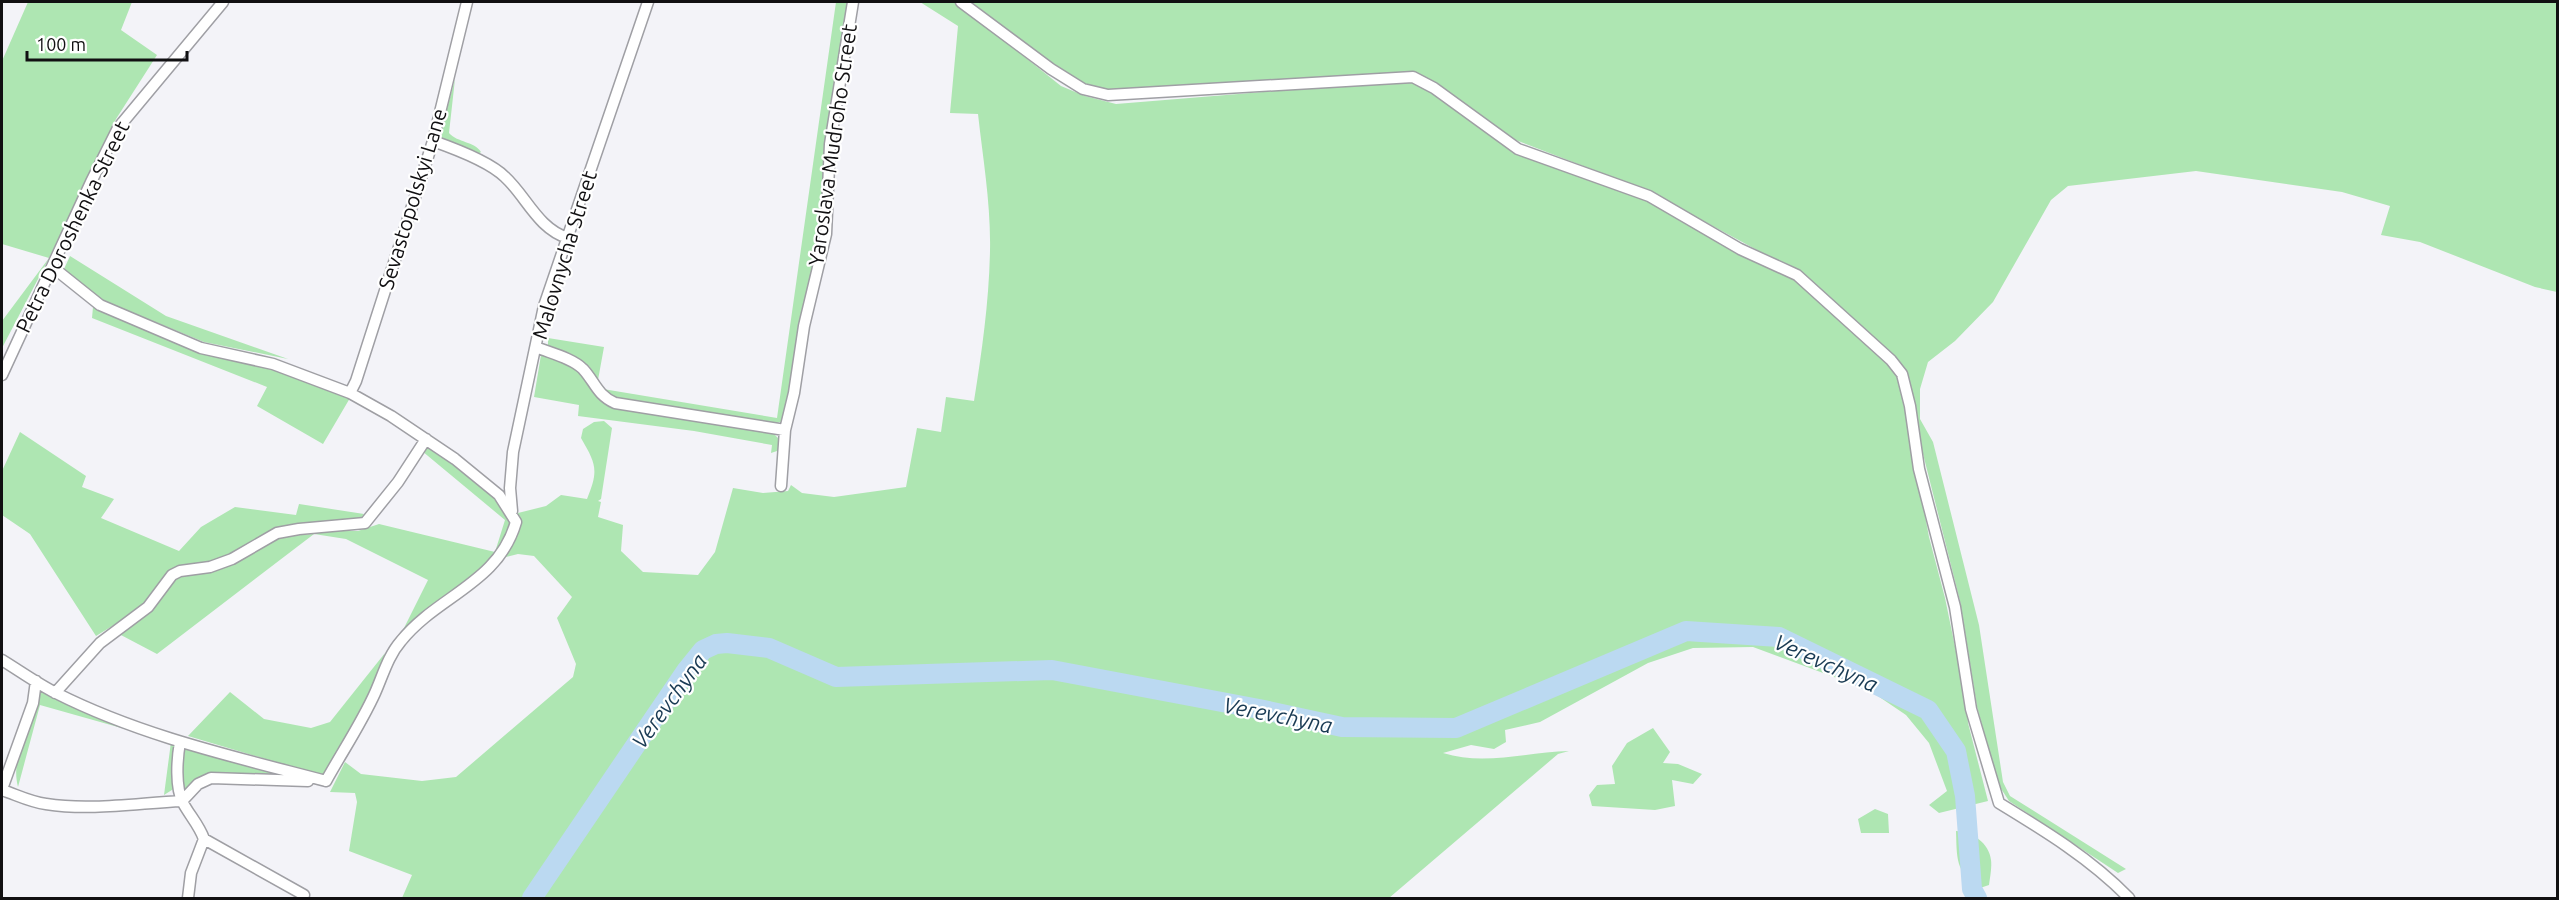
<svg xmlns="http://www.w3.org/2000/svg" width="2559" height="900" font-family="Ubuntu,sans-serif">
  <rect width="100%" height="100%" fill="#f3f3f8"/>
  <path fill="#aee6b2" d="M28,2H132L121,30L157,55L116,119L49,258L2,348V321L49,258L2,244V61Z
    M836,2H847L827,136L822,232L787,413L783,421L774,424L612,397L603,389L777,418Z
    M920,2H956L1061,86L1085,96L1116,104L1396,81L1414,82L1430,89L1519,155L1642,196L1799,282L1880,354L1899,374L1929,537L1945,598L1967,705L1968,723L1988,801L1939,813L1929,805L1947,791L1929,743L1906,715L1869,690L1753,647L1693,648L1648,663L1540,722L1505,730L1506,742L1494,749L1471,745L1443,753C1484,766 1527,752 1569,751L1558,754L1389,898H402L412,875L349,851L357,802L355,793L330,792L345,762L361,774L422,781L456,777L573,677L576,664L557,618L572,597L534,556L518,554L502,558L516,534L518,513L546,506L561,495L587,499C599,470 596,464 581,438L583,429L594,422L604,421L612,428L601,499L598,501L601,502L598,517L623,525L621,551L643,572L698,575L715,552L733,488L763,493L788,491L791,485L802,493L834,497L906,487L917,428L941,432L946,397L974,401C982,351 989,301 990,251C991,205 983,159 978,114L950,113L958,26Z
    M967,2H2557V292L2535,287L2420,242L2381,235L2390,206L2342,192L2196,171L2068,186L2051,200L1993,302L1955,341L1928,362L1920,389V419L1933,442L1979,625L2003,782L2010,796L2126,869L2118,873L2009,801L1998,784L1977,707L1960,601L1917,430L1906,374L1896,358L1805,276L1648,191L1500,134L1413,75L1111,91L1082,85Z
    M455,79L449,133C458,143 474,141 481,152L476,156L443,140L440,135Z
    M70,256L166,316L288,359L204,342L104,301L64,269Z
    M93,307L209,355L243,361L302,379L350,398L323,444L257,406L267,387L92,318Z
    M548,338L604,347L598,380L589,366L548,345Z
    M541,355C555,359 571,362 581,373C593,387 592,396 609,406L772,432L778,438L780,450L771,453L772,445L694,431L578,416L579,405L534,397Z
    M20,432L86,476L82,487L114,499L101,518L179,551L201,527L235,507L296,515L299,504L364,514L361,518L277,529L225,559L174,570L140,609L96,636L30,534L2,515V471Z
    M426,446L434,448C453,463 505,498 510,520C518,552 424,615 401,634L428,580L346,539L314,534L157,654L119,634L182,574L278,537L313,534L324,531H358L379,524L495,552L505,520L422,451Z
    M385,653L369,696L326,777L188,736L230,692L264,719L311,728L330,722Z
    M38,686L63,700L171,742L176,746L175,788L164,795L171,742L40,705L18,787C9,752 36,720 38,686Z
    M1653,728L1670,752L1663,763L1678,764L1702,774L1693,784L1672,780L1675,806L1655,810L1592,806L1589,795L1597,785L1615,784L1612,766L1627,743Z
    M181,745L311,779L214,775L183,796Z
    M1875,809L1888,814L1889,833H1861L1858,819Z
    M1956,831C1972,831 1989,843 1991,860C1992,868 1990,877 1989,885L1980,888C1955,872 1957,858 1956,831Z"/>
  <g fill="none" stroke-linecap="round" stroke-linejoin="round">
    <path stroke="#bbd9f1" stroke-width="20" d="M532,898L686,671L703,650L716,644L727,643L769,648L836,677L1052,670L1259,709L1342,727L1456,728L1686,631L1779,637L1928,710L1956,751L1965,796L1972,889L1977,898"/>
    <defs>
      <path id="street" d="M961,2L1051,69L1083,89L1108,95L1413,77L1434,88L1518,149L1649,196L1740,249L1797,275L1891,360L1902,374L1910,406L1919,469L1955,607L1971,709L1999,803C2045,831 2091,859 2129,898
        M433,141C453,148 490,162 505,177C526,196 538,229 568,238
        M52,270L60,273L100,305L201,348L273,364L350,393L391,416L455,459L499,495L516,522C498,584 438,595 401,641C388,656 383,675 375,693C361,724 342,752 326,781
        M536,347C550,353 572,358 583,369C595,382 597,395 615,403L785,430
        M2,375L91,182L118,128L223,2
        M350,393L356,381L433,141L467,2
        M781,486L785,430L794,393L804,326L826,234L830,144L853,2
        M512,511L510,488L513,452L544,306L648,2
        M2,660C20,671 38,684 56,693C141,736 235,757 326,781
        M55,693L100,643L148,607L172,575L180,571L210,567L232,559L277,533L299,529L365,523L398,482L426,439
        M180,742C177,759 175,787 183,803C190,816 199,825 204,839L191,873L188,898
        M2,789L33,703L36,681
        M2,790C17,795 30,802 46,804C90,811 138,803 182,801
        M182,801L198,784L211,778L308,781
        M204,839L304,895"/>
    </defs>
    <use href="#street" stroke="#9f9fa4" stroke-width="13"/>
    <use href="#street" stroke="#fff" stroke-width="10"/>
  </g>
  <g text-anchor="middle" stroke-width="4.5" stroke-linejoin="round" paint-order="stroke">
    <g font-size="21" fill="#111012" stroke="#fff">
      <text transform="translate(833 145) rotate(-82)" y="7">Yaroslava Mudroho Street</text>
      <text transform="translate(413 199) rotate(-73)" y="7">Sevastopolskyi Lane</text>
      <text transform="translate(73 227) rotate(-64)" y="7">Petra Doroshenka Street</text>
      <text transform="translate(565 255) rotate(-73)" y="7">Malovnycha Street</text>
    </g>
    <g font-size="22" font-style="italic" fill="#1a3b54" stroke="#fff">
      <text transform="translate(1826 663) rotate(24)" y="8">Verevchyna</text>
      <text transform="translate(669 701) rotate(-54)" y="8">Verevchyna</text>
      <text transform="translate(1278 715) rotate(11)" y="8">Verevchyna</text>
    </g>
  </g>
  <rect width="2559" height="900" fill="none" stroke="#111012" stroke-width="6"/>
  <path d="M27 51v9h160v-9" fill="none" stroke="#111012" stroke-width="3"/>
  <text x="36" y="51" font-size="18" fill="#111012" stroke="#ffffff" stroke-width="4.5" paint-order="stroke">100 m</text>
</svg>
